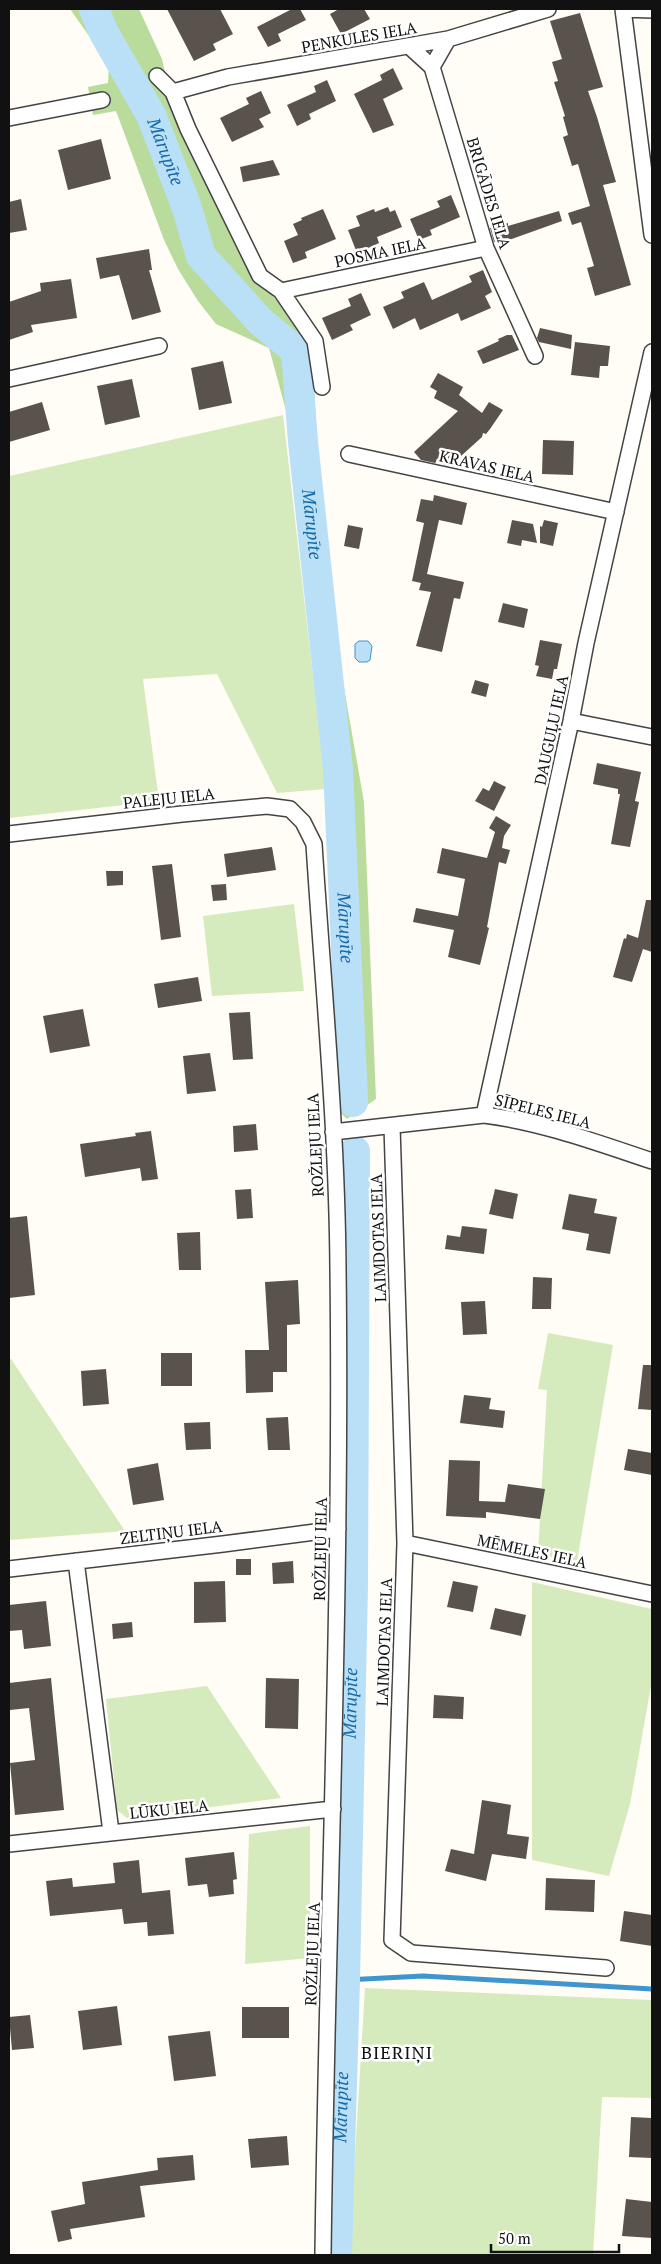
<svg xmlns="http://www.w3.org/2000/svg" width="661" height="2264" font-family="'PT Serif',serif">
  <rect width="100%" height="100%" fill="#fffdf5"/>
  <path fill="#d5ebbd" d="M283,415L326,789L277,793L217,674L143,679L159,801L9,818V476Z
    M294,904L304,991L212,996L203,916Z
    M548,1333L613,1345L577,1562L538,1554L547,1390L538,1389Z
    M9,1359H11L125,1531L9,1540Z
    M532,1582L652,1609V1680L630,1804L609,1876L532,1860Z
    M207,1686L281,1798L127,1818L117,1810L106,1699Z
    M310,1826V1958L245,1964L249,1834Z
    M365,1988L652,2000V2098L602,2097L593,2255H349Z"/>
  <path fill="#b9dc9c" d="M70,9H139L162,59L170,95L257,279L291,316L312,343L321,524L328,547L340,665L364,802L376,1099L347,1119L339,1111L326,789L287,414L269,348L216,324L198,301L178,269L164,240L116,111L93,115L88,87L108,83L109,64Z"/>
  <path fill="#b9e0f7" stroke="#3f96cf" d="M359,641H368L372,646L370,660L367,662H359L355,658V644Z"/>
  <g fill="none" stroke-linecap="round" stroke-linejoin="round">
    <path stroke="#3f96cf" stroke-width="5" d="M345,1980L423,1976L652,1989"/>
    <g stroke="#b9e0f7" stroke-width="30">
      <path id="s1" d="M94,9L104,33L151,115L186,205L201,256L260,321L296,351L303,442L338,769L353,1102"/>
      <path id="s2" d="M337,2255L345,1980L353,1583L355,1151"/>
    </g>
  </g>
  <path fill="#5a524d" d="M167,9H220L233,34L213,44L216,50L194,61Z
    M292,9H300L306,20L278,34L281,41L268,47L257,27Z
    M339,9H364L370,19L341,34L330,14Z
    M580,13L603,87L588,91L597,117L616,182L603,185L631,285L595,296L587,268L594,266L581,222L572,225L568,213L590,206L578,164L572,166L563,137L568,135L563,117L565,116L554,82L558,81L552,62L562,59L550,21Z
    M393,68L403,89L383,99L394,125L373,133L354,94L382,80L380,75Z
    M327,80L336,101L309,114L311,119L297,126L287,105L316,92L314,86Z
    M261,91L271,113L259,119L264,127L232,142L220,118L249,104L246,98Z
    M101,139L111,179L68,190L58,150Z
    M273,160L280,175L243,182L240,167Z
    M451,195L460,217L430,230L432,235L419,240L410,219L440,207L437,201Z
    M21,199L27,230L9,233V202Z
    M388,207L390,212L395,210L402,227L377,237L379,243L357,253L348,230L360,226L356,216L374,209L375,212Z
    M323,209L336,239L305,252L307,258L293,263L284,241L298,235L293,224L302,220L301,218Z
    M559,211L562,221L509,240L508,238L494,242L490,228L508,223V226Z
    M149,249L152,270H149L161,312L132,320L119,275L100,279L96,258Z
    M483,270L492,292L485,296L491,308L461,321L458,313L420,330L415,318L393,329L383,307L404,298L401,292L424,282L432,300L472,282L469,276Z
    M71,279L77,318L31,325L33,332L9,340V302L41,291L40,283Z
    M361,293L371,315L350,325L353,330L332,340L322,318L351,306L348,299Z
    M540,328L572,335L571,349L539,342L537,338Z
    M507,335H512L519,350L483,364L477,351L499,341L498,339Z
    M575,342L610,346L608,366H600L599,378L571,375Z
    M223,361L232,403L199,410L191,368Z
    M438,373L463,387L459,395L482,413L489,402L503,410L490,429L486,434L483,433L482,437L450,466L445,465L439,459L435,463L421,460L414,452L458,411L434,398L437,391L430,387Z
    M132,379L140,417L105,425L97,386Z
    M42,402L50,430L9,442V412Z
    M543,440L574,441L573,475L542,474Z
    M434,495L467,503L462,525L439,520L427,574L464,582L460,599L454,598L442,652L416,646L431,592L419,590L421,583L412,581L424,523L416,521L421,499L433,501Z
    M512,520L533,524L537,543L522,540L521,546L507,543Z
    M544,520L558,523L553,546L540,543V526L542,527Z
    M348,525L363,528L359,549L344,546Z
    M503,603L528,609L524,628L498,622Z
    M540,640L562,644L557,669H554L552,679L536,676L539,666L535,665Z
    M475,680L489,684L486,697L471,693Z
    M597,763L641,772L635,801L639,802L630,847L611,844L620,794H618V789L593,784Z
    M494,781L506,787L494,811L475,801L483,788L489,791Z
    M496,816L511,825L504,836L502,848L510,850L506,864L499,862L487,927L489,928L480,965L448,957L454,930L413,922L416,908L458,916L465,879L437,873L442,848L487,858L495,832L489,828Z
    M272,847L276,870L227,877L224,854Z
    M172,864L181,937L161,940L152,866Z
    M106,871H123V885L107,886Z
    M226,884L227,900L213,901L211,885Z
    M646,900H652V952L643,949L632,982L613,977L624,938L626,939L627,934L638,938Z
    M198,977L202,1001L158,1008L154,984Z
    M83,1009L90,1046L50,1053L43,1016Z
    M250,1012L253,1059L233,1060L229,1013Z
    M210,1053L216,1091L187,1094L183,1056Z
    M256,1124L258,1150L234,1152L233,1126Z
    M151,1131L158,1179L142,1181L140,1168L85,1177L80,1144L136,1136L135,1133Z
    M251,1189L253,1218L237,1219L235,1190Z
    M495,1189L518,1194L513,1219L489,1214Z
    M569,1194L597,1199L594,1213L617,1217L610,1254L586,1250L589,1234L562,1229Z
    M27,1216L35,1295L9,1298V1218Z
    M462,1226L487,1229L484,1254L445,1249L447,1235L460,1237Z
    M200,1232L201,1270H179L177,1233Z
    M533,1277L552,1278L551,1309H532Z
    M298,1280L300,1324L287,1325V1372H273V1392L246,1393L245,1350H269L265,1282Z
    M485,1301L487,1334L463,1335L461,1302Z
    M161,1353H192V1386H161Z
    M643,1365H652V1410L638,1409Z
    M106,1369L109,1404L83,1406L81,1371Z
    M464,1395L491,1398L489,1409L505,1411L503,1428L460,1423Z
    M288,1417L290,1450H268L266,1418Z
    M210,1422L211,1449L186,1450L184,1423Z
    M628,1449L652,1453V1475L624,1470Z
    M449,1460L480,1461L479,1501L505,1502L508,1484L545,1489L540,1519L486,1512V1518L446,1516Z
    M158,1463L164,1500L133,1505L127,1469Z
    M236,1559H251V1575H236Z
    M293,1561L294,1583L273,1584L272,1563Z
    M225,1581L226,1622L194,1623V1582Z
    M453,1581L478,1586L473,1612L447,1607Z
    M46,1601L51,1646L24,1649L22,1630L9,1631V1605Z
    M495,1608L526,1615L521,1636L490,1629Z
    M132,1622L133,1637L113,1639L112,1624Z
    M51,1678L64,1810L15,1815L10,1763L35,1760L29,1708L10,1710L9,1683Z
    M266,1678L299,1679L298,1729L265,1728Z
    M434,1695L464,1697L463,1719L433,1718Z
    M482,1800L511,1805L507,1834L529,1837L526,1859L492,1854L486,1881L445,1871L451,1849L474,1854Z
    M234,1852L237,1879L233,1880L234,1894L209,1897L207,1884L188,1886L185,1858Z
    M139,1860L142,1893L170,1890L174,1934L148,1936L147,1922L124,1924L122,1909L50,1916L46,1881L72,1878L73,1887L115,1883L113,1863Z
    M546,1878L595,1880L594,1912L545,1910Z
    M624,1911L652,1915V1946L620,1941Z
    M117,2006L122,2045L83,2050L78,2011Z
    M242,2007H289V2038H242Z
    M30,2015L34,2048L12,2050L9,2017Z
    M210,2031L216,2076L174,2081L168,2036Z
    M631,2117L652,2118V2158L629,2157Z
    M287,2136L289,2165L251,2168L248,2139Z
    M193,2155L195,2180L140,2186L145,2217L70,2229L72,2239L58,2242L51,2211L85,2204L82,2182L158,2170L157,2158Z
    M626,2199L652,2202V2238L622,2236Z"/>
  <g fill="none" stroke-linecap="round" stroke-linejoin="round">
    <defs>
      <path id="street" d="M623,9L652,235
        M623,9L652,10
        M448,39L432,67L486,248L535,356
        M409,46L432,67
        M157,76L173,92L188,129L260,276L281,291L315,341L322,387
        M173,92L228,77L448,39L548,9
        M9,118L102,100
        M281,291L486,248
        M9,379L159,346
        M349,454L616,512
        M571,721L652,737
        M9,834L182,814L267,806L290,809L303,822L314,844C323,985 337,1127 338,1269C342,1598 327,1926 323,2255
        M484,1115L571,721L586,643L652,352
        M392,1126L405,1543L392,1940L411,1953L606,1968
        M333,1132L484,1115C541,1122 598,1143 652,1161
        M405,1543L652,1594
        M76,1561L111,1832
        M9,1569L223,1544L338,1529
        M9,1844L333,1809"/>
    </defs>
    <use href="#street" stroke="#444" stroke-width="18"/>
    <use href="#street" stroke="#fff" stroke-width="15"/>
  </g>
  <g text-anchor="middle" stroke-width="5" stroke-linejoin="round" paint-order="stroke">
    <g font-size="16" fill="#111" stroke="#fff">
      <text transform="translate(359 37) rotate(-10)" y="6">PENKULES IELA</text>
      <text transform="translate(489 193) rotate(73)" y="6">BRIGĀDES IELA</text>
      <text transform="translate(380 252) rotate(-12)" y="6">POSMA IELA</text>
      <text transform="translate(487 466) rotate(13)" y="6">KRAVAS IELA</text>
      <text transform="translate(551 730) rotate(-78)" y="6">DAUGUĻU IELA</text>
      <text transform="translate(169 798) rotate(-6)" y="6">PALEJU IELA</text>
      <text transform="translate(543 1111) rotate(14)" y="6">SĪPELES IELA</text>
      <text transform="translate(315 1145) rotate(-93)" y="6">ROŽLEJU IELA</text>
      <text transform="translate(378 1238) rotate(-92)" y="6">LAIMDOTAS IELA</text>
      <text transform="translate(171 1532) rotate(-7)" y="6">ZELTIŅU IELA</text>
      <text transform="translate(320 1549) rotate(-89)" y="6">ROŽLEJU IELA</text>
      <text transform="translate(532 1551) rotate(12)" y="6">MĒMELES IELA</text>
      <text transform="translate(384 1642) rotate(-88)" y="6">LAIMDOTAS IELA</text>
      <text transform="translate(169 1809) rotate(-6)" y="6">LŪKU IELA</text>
      <text transform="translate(312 1954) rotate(-88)" y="6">ROŽLEJU IELA</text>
    </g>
    <g font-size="18" font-style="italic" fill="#1768a6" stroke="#fff">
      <text dy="6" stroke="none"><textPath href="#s1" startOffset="160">Mārupīte</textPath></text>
      <text dy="6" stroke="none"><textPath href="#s1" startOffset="579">Mārupīte</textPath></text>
      <text dy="6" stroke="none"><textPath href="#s1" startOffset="984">Mārupīte</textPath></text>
      <text dy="6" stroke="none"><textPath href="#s2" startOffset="552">Mārupīte</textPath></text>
      <text dy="6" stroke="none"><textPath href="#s2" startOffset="148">Mārupīte</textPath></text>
    </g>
    <g font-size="18" letter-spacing="1" fill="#111" stroke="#fff">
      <text x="397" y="2059">BIERIŅI</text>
    </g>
  </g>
  <rect width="661" height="2264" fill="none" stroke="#111111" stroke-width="20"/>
  <path d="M491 2244v8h128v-8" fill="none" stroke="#111111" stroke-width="2.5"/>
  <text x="498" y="2244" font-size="15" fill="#111111" stroke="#ffffff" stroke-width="4" paint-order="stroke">50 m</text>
</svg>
